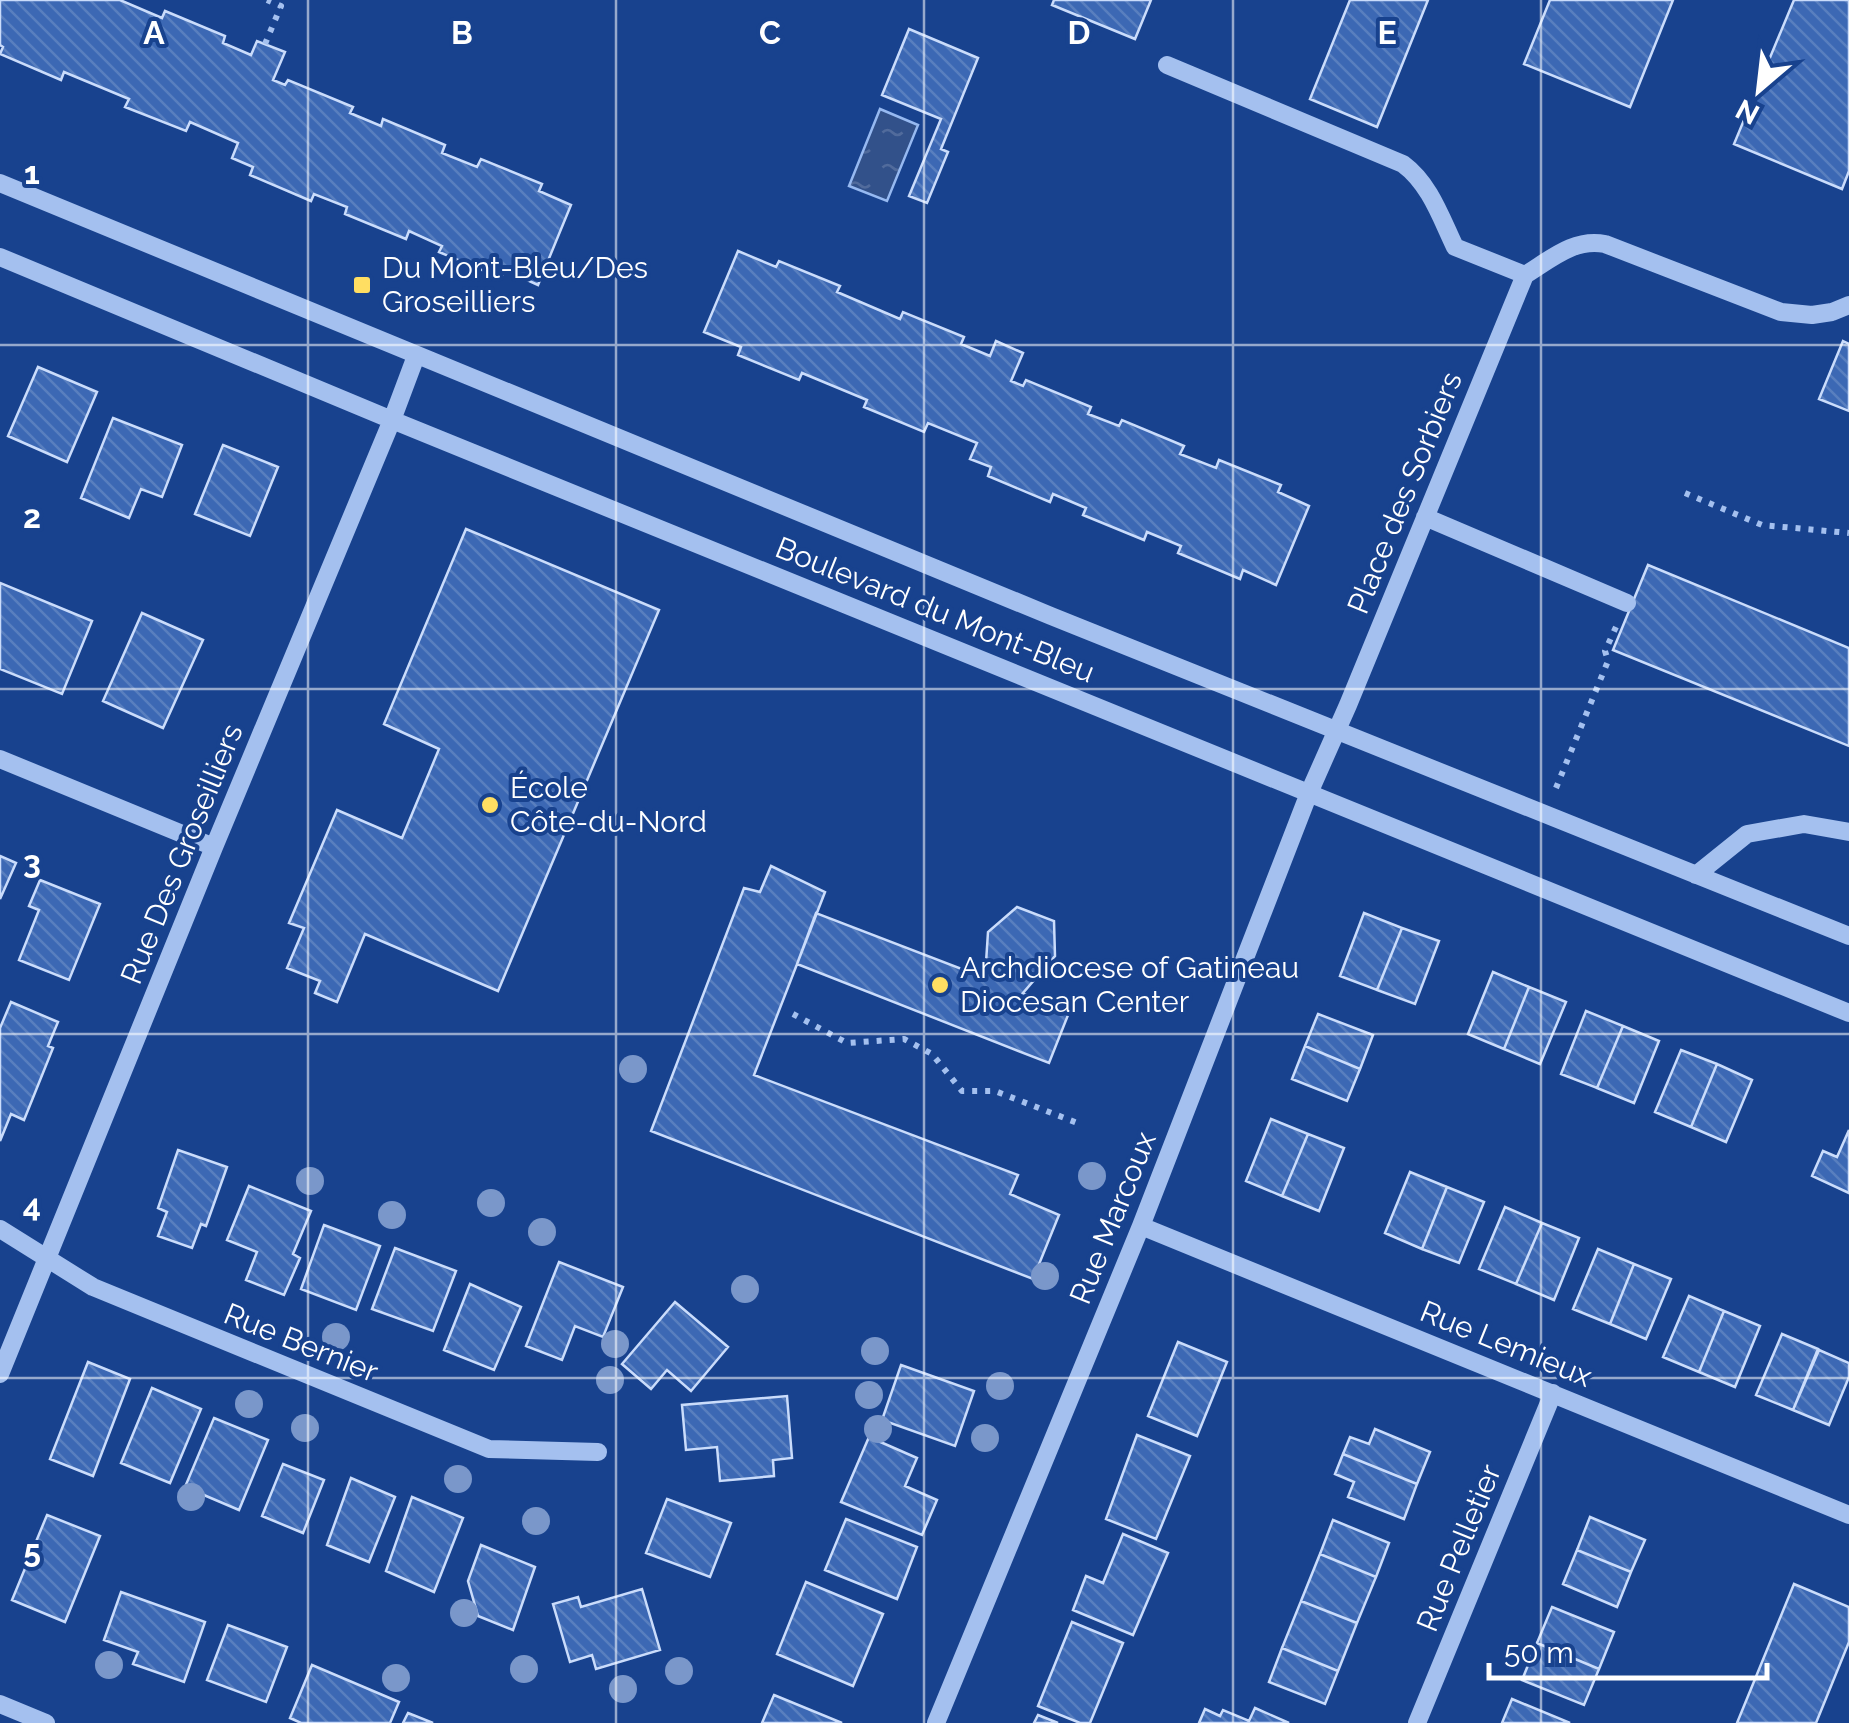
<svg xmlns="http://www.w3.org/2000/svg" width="1849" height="1723" font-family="Raleway,sans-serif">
  <defs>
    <pattern id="water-ripples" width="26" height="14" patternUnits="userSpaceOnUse" patternTransform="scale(2.5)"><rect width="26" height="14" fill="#32518a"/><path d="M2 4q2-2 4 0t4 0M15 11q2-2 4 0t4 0" fill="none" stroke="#516b9c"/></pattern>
    <pattern id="building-back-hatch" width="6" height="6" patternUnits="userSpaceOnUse" patternTransform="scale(2.5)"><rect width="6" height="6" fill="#3c68b4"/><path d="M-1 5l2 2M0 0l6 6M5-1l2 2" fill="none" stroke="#597fbf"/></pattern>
  </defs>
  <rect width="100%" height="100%" fill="#18428e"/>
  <path fill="url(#water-ripples)" stroke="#96b9f1" stroke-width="2.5" d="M880,109L918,125L887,201L849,186Z"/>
  <path fill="url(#building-back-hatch)" stroke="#cadcfb" stroke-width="2.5" d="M0,0H120L162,18L165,11L225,36L223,43L251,55L257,41L285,52L273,80L285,85L288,80L353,107L350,113L381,126L383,119L445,145L442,153L477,167L481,159L542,184L539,191L571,205L538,285L505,270L501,278L439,252L442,246L409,231L406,239L345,214L347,207L314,194L311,201L250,175L253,167L232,158L238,143L190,122L186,131L125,107L129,99L64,72L61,80L0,54L3,47L0,45Z
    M1054,0H1151L1135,39L1052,5Z
    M1350,0H1428L1377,127L1310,99Z
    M1550,0H1673L1630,107L1524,64Z
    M1794,0H1849V171L1842,189L1734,144Z
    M909,29L978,58L941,149L948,152L927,203L909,196L941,119L882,95Z
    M738,251L776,267L779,261L840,286L837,292L900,319L903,312L964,337L961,344L990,356L996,341L1023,353L1011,381L1023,386L1026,380L1091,407L1088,414L1119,426L1122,420L1184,446L1180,454L1216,468L1219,460L1281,485L1278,492L1309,506L1276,585L1243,570L1240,579L1178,553L1181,546L1147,532L1144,540L1083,515L1086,508L1053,494L1050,502L988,476L991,467L970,459L977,443L928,423L924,432L864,407L867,400L802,373L799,380L738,355L741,347L704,332Z
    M1843,341L1849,344V411L1819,399Z
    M38,367L97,392L67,462L8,436Z
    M113,418L182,445L162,497L141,489L129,518L81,498Z
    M223,445L278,467L250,536L195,514Z
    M466,529L659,610L498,991L365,934L337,1002L315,993L320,981L287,968L304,928L289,923L337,810L402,838L439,749L384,724Z
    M1648,565L1849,648V746L1613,650Z
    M0,583L92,621L62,694L0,669Z
    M142,613L203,640L163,728L103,701Z
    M0,856L16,863L0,899Z
    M771,866L825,892L754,1075L1018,1175L1010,1194L1059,1215L1033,1279L651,1131L744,888L760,892Z
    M40,880L100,904L69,980L19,960L39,910L29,906Z
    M1017,907L1054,921L1055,956L1023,993L1070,1010L1049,1063L797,964L816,913L985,978L988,932Z
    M1364,913L1402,928L1377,990L1340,976Z
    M1402,928L1439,941L1415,1004L1377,990Z
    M1493,972L1529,987L1504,1049L1468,1034Z
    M1529,987L1566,1002L1540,1064L1504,1049Z
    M11,1002L58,1022L48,1046L53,1048L24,1120L11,1114L0,1141V1028Z
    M1586,1011L1623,1026L1597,1088L1561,1074Z
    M1318,1014L1373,1035L1360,1069L1305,1046Z
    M1623,1026L1659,1041L1634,1103L1597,1088Z
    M1305,1046L1360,1069L1347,1101L1292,1079Z
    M1681,1050L1717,1064L1691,1127L1655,1112Z
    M1717,1064L1752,1080L1726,1142L1691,1127Z
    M1271,1119L1308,1134L1282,1196L1246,1181Z
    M1849,1130V1193L1812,1176L1823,1151L1837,1157Z
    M1308,1134L1344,1148L1319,1211L1282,1196Z
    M178,1150L227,1167L206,1226L201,1224L192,1248L158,1236L167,1212L158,1208Z
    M1410,1172L1447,1187L1422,1249L1385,1233Z
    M249,1186L311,1211L293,1254L300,1258L284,1295L246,1280L257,1252L227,1240Z
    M1447,1187L1484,1202L1459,1263L1422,1249Z
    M1505,1207L1542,1223L1516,1284L1479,1269Z
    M1542,1223L1579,1238L1554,1300L1516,1284Z
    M324,1225L380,1246L356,1310L301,1289Z
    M395,1248L456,1271L433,1331L372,1309Z
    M1598,1249L1634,1264L1610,1324L1573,1309Z
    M559,1262L623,1287L603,1337L575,1326L562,1360L526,1346Z
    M1634,1264L1671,1279L1646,1339L1610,1324Z
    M470,1284L521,1307L494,1370L444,1350Z
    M1689,1296L1724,1311L1699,1372L1663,1357Z
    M675,1302L728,1347L691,1391L667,1370L651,1389L622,1364Z
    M1724,1311L1760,1326L1735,1387L1699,1372Z
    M1782,1334L1818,1349L1793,1410L1756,1395Z
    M1178,1342L1227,1362L1197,1436L1148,1416Z
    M1819,1350L1849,1363V1377L1829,1425L1793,1410Z
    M88,1362L130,1379L93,1476L50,1459Z
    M901,1365L974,1391L955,1446L882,1420Z
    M152,1388L201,1409L170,1483L121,1463Z
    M787,1396L792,1458L773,1460L774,1476L720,1481L717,1447L686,1450L682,1405Z
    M214,1418L268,1440L239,1510L185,1487Z
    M1375,1429L1430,1452L1417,1484L1343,1454L1350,1437L1369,1444Z
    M1137,1435L1190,1456L1156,1539L1106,1519Z
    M869,1437L917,1458L905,1486L937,1500L922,1535L841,1502Z
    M1343,1454L1417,1484L1404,1519L1348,1497L1354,1482L1335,1474Z
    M283,1464L324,1480L303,1533L262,1516Z
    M351,1478L395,1497L369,1562L327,1545Z
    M412,1497L463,1518L434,1592L386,1571Z
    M667,1499L731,1523L710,1577L646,1553Z
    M47,1515L100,1536L65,1622L12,1600Z
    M1590,1517L1645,1540L1631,1572L1577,1550Z
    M846,1519L917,1547L897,1599L825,1570Z
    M1333,1520L1389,1543L1376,1577L1320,1554Z
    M1123,1534L1168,1553L1133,1635L1073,1610L1086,1576L1103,1583Z
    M481,1545L535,1567L513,1630L478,1616L468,1581Z
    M1577,1550L1631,1572L1617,1607L1563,1584Z
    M1320,1554L1376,1577L1357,1623L1301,1601Z
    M806,1582L883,1614L853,1686L777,1654Z
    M1794,1584L1849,1607V1642L1816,1723H1737Z
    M642,1589L660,1650L596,1669L592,1655L570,1662L553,1604L578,1597L581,1607Z
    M121,1592L205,1622L184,1682L133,1664L138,1652L104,1640Z
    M1301,1601L1357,1623L1338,1671L1282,1648Z
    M1552,1607L1614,1632L1599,1669L1537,1643Z
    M1072,1622L1123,1643L1090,1723H1080L1038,1706Z
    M228,1625L287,1647L266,1702L207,1680Z
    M1537,1643L1599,1669L1584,1705L1522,1680Z
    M1282,1648L1338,1671L1325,1704L1269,1682Z
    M312,1665L399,1702L390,1723H301L290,1718Z
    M774,1695L842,1723H762Z
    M1512,1699L1570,1723H1502Z
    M1255,1708L1289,1723H1199L1205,1709L1220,1716L1223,1710L1249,1721Z
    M408,1713L433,1723H403Z
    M1038,1715L1058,1723H1034Z"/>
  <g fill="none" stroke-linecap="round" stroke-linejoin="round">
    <path stroke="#a4c0ef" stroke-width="6" stroke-dasharray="5 8" stroke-linecap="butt" d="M265,44L281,6L267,0
      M1685,493L1762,525L1849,533
      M1556,788L1608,661L1605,651L1616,627
      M793,1014L847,1043L904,1039L932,1054L962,1091H995L1080,1124"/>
    <path stroke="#a4c0ef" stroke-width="18" d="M1167,65L1403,164C1430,184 1441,218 1455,247L1525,275C1551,259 1574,238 1605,244L1781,312L1812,315L1832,312L1849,305
      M0,183L1051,616L1849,936
      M0,257L392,420L1849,1013
      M1425,517L1627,603
      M0,759L214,847
      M1696,875L1747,834L1804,824L1849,832
      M1141,1226L1849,1515
      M0,1229L93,1287L489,1449L598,1452
      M0,1374L214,847L392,420L416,356
      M0,1704L46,1723
      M936,1723L1141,1226L1309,793L1348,705L1525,275
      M1417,1723L1553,1393"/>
  </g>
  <g fill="#7a97ca">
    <circle cx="633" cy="1069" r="14"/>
    <circle cx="1092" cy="1176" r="14"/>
    <circle cx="310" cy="1181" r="14"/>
    <circle cx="491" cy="1203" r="14"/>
    <circle cx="392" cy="1215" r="14"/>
    <circle cx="542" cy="1232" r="14"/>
    <circle cx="1045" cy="1276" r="14"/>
    <circle cx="745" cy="1289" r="14"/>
    <circle cx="336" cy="1337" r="14"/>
    <circle cx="615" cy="1344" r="14"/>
    <circle cx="875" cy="1351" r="14"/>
    <circle cx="610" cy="1380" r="14"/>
    <circle cx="1000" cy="1386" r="14"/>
    <circle cx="869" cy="1395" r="14"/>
    <circle cx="249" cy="1404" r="14"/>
    <circle cx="305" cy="1428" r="14"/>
    <circle cx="878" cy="1429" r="14"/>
    <circle cx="985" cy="1438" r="14"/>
    <circle cx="458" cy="1479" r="14"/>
    <circle cx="191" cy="1497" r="14"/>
    <circle cx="536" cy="1521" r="14"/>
    <circle cx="464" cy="1613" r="14"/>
    <circle cx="109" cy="1665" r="14"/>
    <circle cx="524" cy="1669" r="14"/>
    <circle cx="679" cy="1671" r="14"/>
    <circle cx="396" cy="1678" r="14"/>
    <circle cx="623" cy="1689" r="14"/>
  </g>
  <path fill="none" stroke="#fff" stroke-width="2.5" stroke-opacity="0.55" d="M308,0V1723M616,0V1723M924,0V1723M1233,0V1723M1541,0V1723M0,345H1849M0,689H1849M0,1034H1849M0,1378H1849"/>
  <g fill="#ffde62" stroke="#18428e" stroke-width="4">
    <rect x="352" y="275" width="20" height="20" rx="5"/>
    <circle cx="490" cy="805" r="10"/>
    <circle cx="940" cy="985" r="10"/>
  </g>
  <g text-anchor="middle" stroke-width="8" stroke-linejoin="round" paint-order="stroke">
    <g font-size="30" fill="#fff" stroke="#18428e" text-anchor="start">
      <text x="382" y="278">Du Mont-Bleu/Des<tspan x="382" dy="34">Groseilliers</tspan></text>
      <text x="510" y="798">École<tspan x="510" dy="34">Côte-du-Nord</tspan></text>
      <text x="960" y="978">Archdiocese of Gatineau<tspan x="960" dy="34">Diocesan Center</tspan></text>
    </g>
    <g font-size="30" fill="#fff" stroke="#18428e">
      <text transform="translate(1405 493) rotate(-68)" y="10">Place des Sorbiers</text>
      <text transform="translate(935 610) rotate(22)" y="10">Boulevard du Mont-Bleu</text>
      <text transform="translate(182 854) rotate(-68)" y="10">Rue Des Groseilliers</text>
      <text transform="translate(1113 1218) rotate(-68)" y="10">Rue Marcoux</text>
      <text transform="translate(301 1343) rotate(22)" y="10">Rue Bernier</text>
      <text transform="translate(1506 1344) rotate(22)" y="10">Rue Lemieux</text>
      <text transform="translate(1459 1548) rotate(-68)" y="10">Rue Pelletier</text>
    </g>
  </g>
  <g font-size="32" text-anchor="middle" font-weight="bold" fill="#fff" stroke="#18428e" stroke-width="8" stroke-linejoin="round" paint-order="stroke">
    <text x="154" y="44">A</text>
    <text x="462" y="44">B</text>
    <text x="770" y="44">C</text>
    <text x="1079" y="44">D</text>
    <text x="1387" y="44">E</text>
    <text x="32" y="184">1</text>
    <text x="32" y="528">2</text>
    <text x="32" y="873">3</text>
    <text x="32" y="1217">4</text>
    <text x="32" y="1562">5</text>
  </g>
  <g transform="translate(1759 90) rotate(208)" stroke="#18428e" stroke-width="8" paint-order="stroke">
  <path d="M0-8L18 38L0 25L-18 38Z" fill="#ffffff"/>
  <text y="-15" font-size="28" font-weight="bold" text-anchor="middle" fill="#ffffff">N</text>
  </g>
  <path d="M1489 1663v15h278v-15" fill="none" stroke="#ffffff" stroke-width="5"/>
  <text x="1504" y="1663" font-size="30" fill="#ffffff" stroke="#18428e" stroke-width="8" paint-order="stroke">50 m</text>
</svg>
